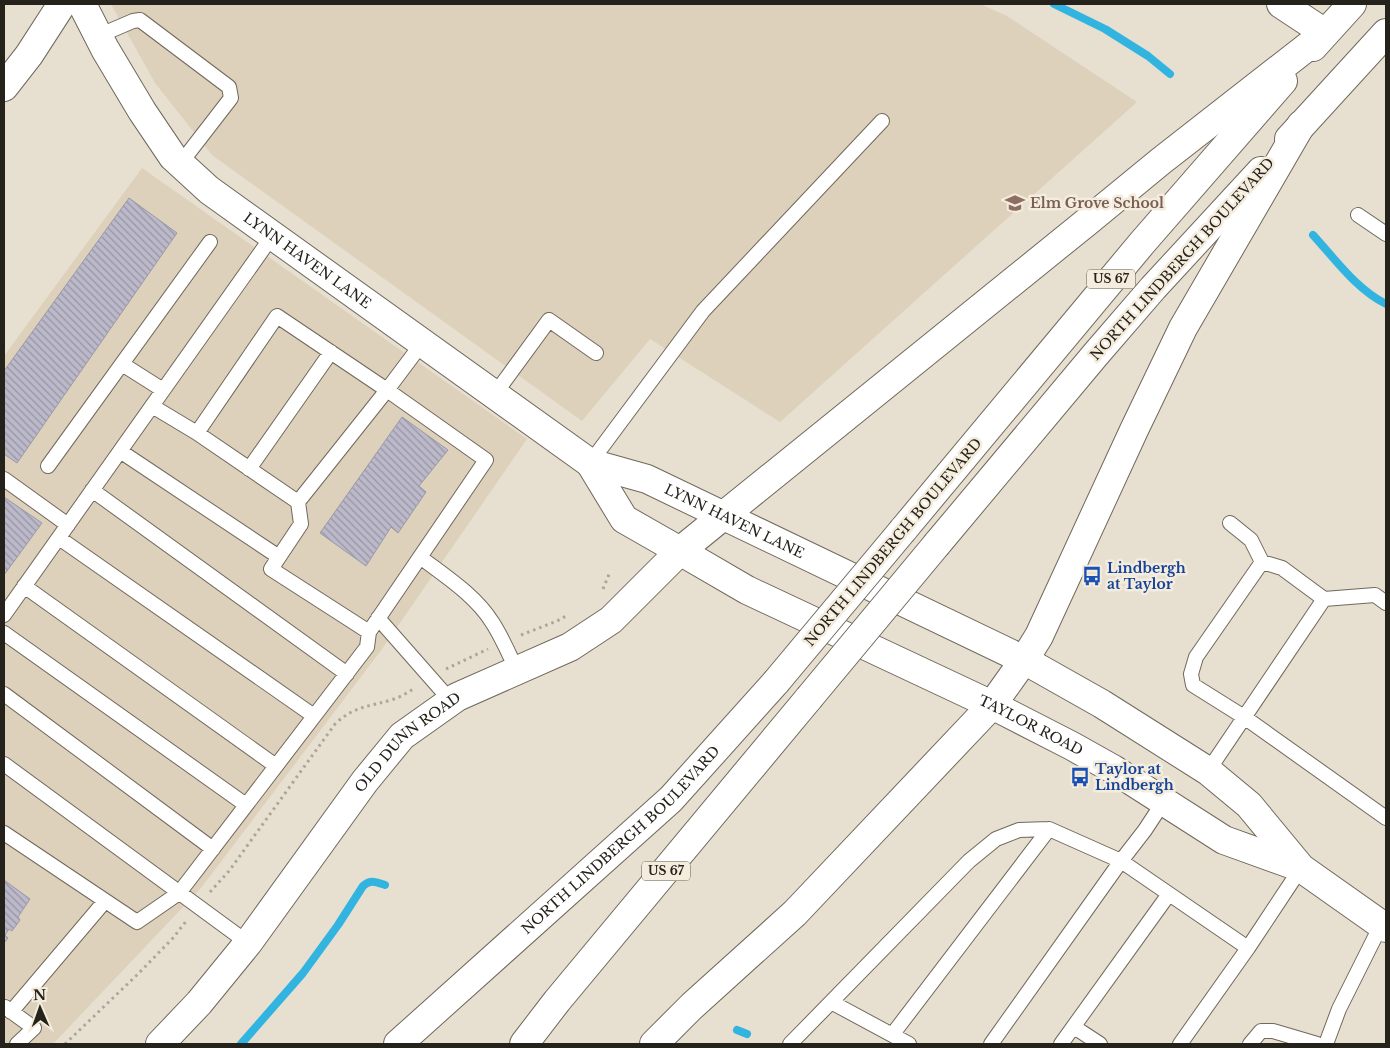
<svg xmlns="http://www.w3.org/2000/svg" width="1390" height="1048" font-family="'Libre Baskerville',serif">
  <defs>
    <pattern id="building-back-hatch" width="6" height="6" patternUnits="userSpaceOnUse" patternTransform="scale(1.25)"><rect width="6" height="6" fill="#bbb9ca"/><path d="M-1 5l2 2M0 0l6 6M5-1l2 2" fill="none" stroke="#9896a3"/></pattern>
  </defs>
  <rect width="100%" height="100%" fill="#e7dfcf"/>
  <path fill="#ddd1bb" d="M111,4H980L1007,16L1137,102L780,422L650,339L582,421L212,155L155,83Z
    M142,168L527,439L382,649L201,888L53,1044H4V356Z"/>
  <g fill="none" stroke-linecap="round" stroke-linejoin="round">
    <path stroke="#32b4e1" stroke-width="8" d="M1054,4L1105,29L1148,56L1170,74
      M1313,235C1335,259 1357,290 1386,304
      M737,1030L747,1034
      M241,1044L303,973L338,925L363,886C371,879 376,882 385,885"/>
  </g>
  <path fill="url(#building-back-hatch)" stroke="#9a99a8" d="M129,198L177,233L17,463L4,454V371Z
    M402,417L448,450L419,486L426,492L398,533L391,527L366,566L320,533Z
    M4,497L42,523L4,575Z
    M4,880L30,899L18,917L20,920L12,931L9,929L5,935L8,938L4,943Z"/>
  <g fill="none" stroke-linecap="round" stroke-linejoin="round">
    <defs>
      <path id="lane" d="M98,36L133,21L140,20L229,87L231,98L180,164
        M1358,215L1386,234
        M122,364L163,390
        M495,394L549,320L596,353
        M152,406L197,433L298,502
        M197,433L277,316L387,390L486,460L369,632L271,569L301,524L298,502L387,390L423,342
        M120,451L279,557
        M590,463L703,311L882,121
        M48,466L210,242
        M249,469L331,352
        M4,479L68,525
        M92,490L347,674
        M1230,523L1251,540L1262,562
        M59,538L314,716
        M420,557C445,576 475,595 492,622C502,637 509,654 517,671
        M24,586L276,766
        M1324,599L1282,568L1262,562L1196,657L1191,674L1193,685L1244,717L1386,818
        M4,615L273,235
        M378,618L451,701
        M4,633L246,805
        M4,694L213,849
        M4,764L248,943
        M1208,771L1324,599L1375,595L1386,603
        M4,833L137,922L179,893L367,647L369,632
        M831,1002L909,1044
        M5,1007L34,1028L17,1044
        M11,1012L105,901
        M1074,1027L1100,1044
        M892,1035L1049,829
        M790,1044L969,861L996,839L1019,830L1049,829L1121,861L1248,948L1301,868
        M991,1044L1121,861L1145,830L1164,801
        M1061,1044L1169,894
        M1180,1044L1248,948
        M1250,1044L1261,1031H1273L1317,1044
        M1326,1044L1339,1009L1381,925"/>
      <path id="street" d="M1281,4L1325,33
        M4,87L29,55L62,4"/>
      <g id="secondary">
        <path id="s1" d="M82,4L105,49L142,111L173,157L209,190L590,463L647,479L1024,660L1102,704L1208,771L1249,805L1301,868L1386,928"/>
        <path id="s2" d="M590,463L624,519L680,551L747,590L992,705L1072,746L1113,769L1224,840L1299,867"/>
        <path id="s3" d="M160,1044L199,1003L248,943L365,781L402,736L457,697L570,647L611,620L680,551L723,516"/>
      </g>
      <g id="primary">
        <path d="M1313,47L1352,4"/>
        <path d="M1289,139L1386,33"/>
        <path d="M723,516L1088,221L1161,161L1325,33"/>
        <path d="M903,530L1142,243L1283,81"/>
        <path d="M937,544L1096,354L1153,288L1261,171"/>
        <path id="s4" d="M398,1044L671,799L776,682"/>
        <path d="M524,1044L557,1001L809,698"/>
        <path d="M654,1044L692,1006L795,913L992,705L1024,660L1039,636L1134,430L1183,328L1301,125"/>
      </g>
    </defs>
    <use href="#lane" stroke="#70685b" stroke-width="16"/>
    <use href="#street" stroke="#70685b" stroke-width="30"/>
    <use href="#secondary" stroke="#70685b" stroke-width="30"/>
    <use href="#primary" stroke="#70685b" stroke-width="30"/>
    <path stroke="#aca598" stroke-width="3" stroke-dasharray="2.5 4" stroke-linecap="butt" d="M603,589L610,572
      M521,635L557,621L566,616
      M446,669L488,649
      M210,892L229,871L335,724C355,705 370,707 394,699C401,697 408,692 415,688
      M65,1044L138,974L173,938L187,920"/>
    <use href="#lane" stroke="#fff" stroke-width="14"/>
    <use href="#street" stroke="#fff" stroke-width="28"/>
    <use href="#secondary" stroke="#fff" stroke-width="28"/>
    <use href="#primary" stroke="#fff" stroke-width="28"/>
    <defs>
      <path id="primary-bridge" d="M776,682L903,530
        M809,698L937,544"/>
    </defs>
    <use href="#primary-bridge" stroke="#70685b" stroke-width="30" stroke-linecap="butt"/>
    <use href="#primary-bridge" stroke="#fff" stroke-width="28"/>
  </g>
  <defs>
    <symbol id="school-bare" viewBox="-9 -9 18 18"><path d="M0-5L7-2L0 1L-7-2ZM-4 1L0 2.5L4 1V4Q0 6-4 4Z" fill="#8d6e63" stroke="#f4ecdc" stroke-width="2.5" paint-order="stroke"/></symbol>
    <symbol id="bus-bare" viewBox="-9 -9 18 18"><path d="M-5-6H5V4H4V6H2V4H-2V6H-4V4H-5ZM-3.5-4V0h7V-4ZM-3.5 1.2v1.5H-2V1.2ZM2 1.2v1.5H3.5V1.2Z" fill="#1a4fb4" stroke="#f4ecdc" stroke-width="2.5" paint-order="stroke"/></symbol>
  </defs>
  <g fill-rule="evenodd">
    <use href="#school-bare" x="1001" y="189" width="28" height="28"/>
    <use href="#bus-bare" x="1078" y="562" width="28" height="28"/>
    <use href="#bus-bare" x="1066" y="763" width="28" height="28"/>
  </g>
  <g text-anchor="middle" stroke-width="5" stroke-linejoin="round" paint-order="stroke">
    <g fill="#f4ecdc" stroke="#635f56" stroke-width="1">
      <rect x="1087" y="269.5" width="48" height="19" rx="4"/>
      <rect x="642" y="861.5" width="48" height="19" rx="4"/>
    </g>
    <g font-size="12" font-weight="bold" fill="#25221c">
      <text x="1111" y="283">US 67</text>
      <text x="666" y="875">US 67</text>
    </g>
    <g font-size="14" font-weight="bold" fill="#785e54" stroke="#f4ecdc" text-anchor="start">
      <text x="1030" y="208">Elm Grove School</text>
    </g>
    <g font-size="14" fill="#25221c" stroke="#f4ecdc">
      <text transform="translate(1182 259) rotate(-48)" y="5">NORTH LINDBERGH BOULEVARD</text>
      <text dy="5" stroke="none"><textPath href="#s1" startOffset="348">LYNN HAVEN LANE</textPath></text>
      <text dy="5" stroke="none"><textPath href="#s1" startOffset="852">LYNN HAVEN LANE</textPath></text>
      <text transform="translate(893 542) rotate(-50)" y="5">NORTH LINDBERGH BOULEVARD</text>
      <text dy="5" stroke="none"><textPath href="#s2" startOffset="522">TAYLOR ROAD</textPath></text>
      <text dy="5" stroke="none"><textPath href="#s3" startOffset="392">OLD DUNN ROAD</textPath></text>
      <text dy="5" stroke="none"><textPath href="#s4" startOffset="302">NORTH LINDBERGH BOULEVARD</textPath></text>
    </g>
    <g font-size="14" font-weight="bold" fill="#164399" stroke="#f4ecdc" text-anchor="start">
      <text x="1107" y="573">Lindbergh<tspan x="1107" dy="16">at Taylor</tspan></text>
      <text x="1095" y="774">Taylor at<tspan x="1095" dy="16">Lindbergh</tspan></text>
    </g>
  </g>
  <rect width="1390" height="1048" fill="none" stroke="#25221c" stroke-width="10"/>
  <g transform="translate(40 1008) rotate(358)" stroke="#f4ecdc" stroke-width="4" paint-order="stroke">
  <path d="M0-4L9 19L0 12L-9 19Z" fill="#25221c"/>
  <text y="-8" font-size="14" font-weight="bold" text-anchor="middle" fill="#25221c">N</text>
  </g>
</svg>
